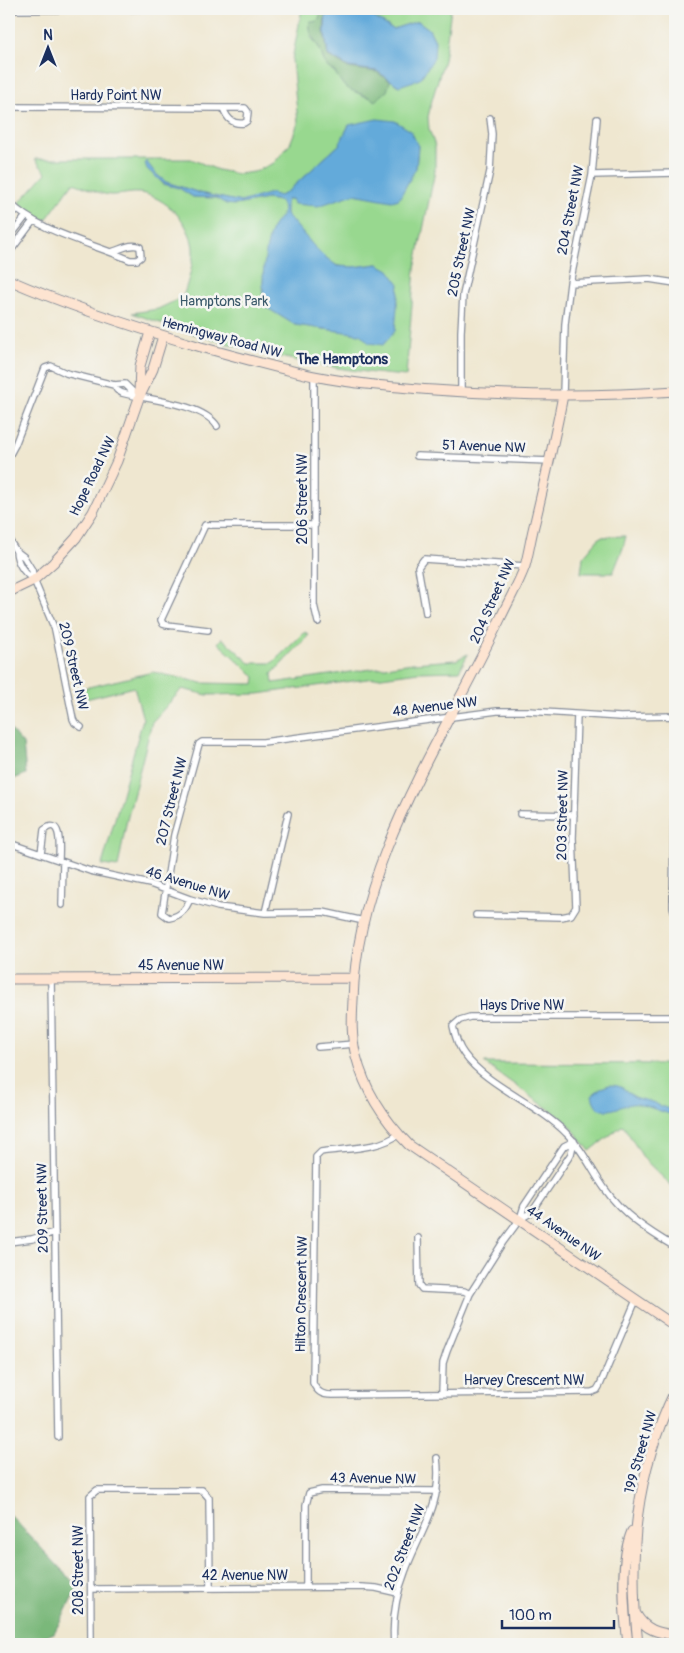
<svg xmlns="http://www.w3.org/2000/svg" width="684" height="1653" font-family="Pangolin,sans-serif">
  <rect width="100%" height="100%" fill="#f6f6f2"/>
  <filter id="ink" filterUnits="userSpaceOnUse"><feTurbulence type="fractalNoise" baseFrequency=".02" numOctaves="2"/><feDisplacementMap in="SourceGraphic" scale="10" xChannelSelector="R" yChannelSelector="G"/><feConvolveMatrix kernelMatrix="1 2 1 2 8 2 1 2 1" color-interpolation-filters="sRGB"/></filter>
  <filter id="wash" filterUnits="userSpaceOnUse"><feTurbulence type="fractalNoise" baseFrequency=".0096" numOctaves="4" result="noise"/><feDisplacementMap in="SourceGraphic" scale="20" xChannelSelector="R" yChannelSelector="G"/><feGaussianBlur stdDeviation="1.12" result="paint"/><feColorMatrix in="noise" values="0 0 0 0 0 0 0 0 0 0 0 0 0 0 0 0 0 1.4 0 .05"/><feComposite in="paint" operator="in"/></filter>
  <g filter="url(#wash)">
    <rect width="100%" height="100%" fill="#efe7d0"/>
    <path fill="#98d88f" stroke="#5a8476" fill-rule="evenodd" d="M302,9H322L319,20L314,22L311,37C314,41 317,44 319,48C324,56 322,67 334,71L344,86L364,96L370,97L376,72L348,68L328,56L324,32L325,9L349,67L377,71L399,86L435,41L429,29L418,21L393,29L360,9H451L444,60L432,100L428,117L429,129L435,146V171L415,269L406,376C312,369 220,345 132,313L158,309L183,297C188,281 194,264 193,248C190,222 166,197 140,193C131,192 123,195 113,195C103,196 84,186 73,183L46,220L38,217L19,203L46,173L35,159H191L218,170L238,174L254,172L274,163L290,144L298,123L292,60ZM349,125L418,146L416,168L368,196L354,194L341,197L288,199L286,201V214C297,226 325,263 339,266C351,269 365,265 378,264L396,308L395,331L361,334L295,325L264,306L262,288L273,226L282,216L283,207L280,201L267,199L235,205L226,203L216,198L193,197L179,188L163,184L145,162L156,174L166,182L200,193L241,202L271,194L280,196L288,191L339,145Z
      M626,536L623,548L613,573H581L583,557L600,537Z
      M305,632L309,635L272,674L273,683L413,663L456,660L468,654L459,671L418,672L258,694L207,695L182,689L152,722L126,824L118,867L102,865L143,719L134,687L78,701L76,690L153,672L202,683L254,684L255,677L218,643L222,638L250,663H272Z
      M484,1063L675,1064V1189L644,1159L623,1125L590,1151L567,1122Z"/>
    <path fill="#7ab87a" stroke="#4a746c" d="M322,9H325L324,32L328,56L348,68L376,72L390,81L387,91L375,101C367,94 355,94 346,87C341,84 338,76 334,71C323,67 324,57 319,48C314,39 308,33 310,21L314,22L319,20Z
      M9,728L23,744L26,774L9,781Z
      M9,1514L78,1587L54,1633L26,1644H9Z"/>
    <path fill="#64aada" stroke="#406c9c" d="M326,9H360L393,29L418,21L429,29L435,41L434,58L420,79L399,86L377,71L349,67L328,55L325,32Z
      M377,119L395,121L411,131L418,146L416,168L399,199L392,201L354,194L318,206L294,204L292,199H288L286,202V214L319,252L337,266L354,267L378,264L389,270L399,284L395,331L383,345L369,343L360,334L295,325L264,306C261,281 264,252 272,228C277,217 288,217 280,201L267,199L235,205L226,204L216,198L193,197L179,188L164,184L147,169L145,163L146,161L156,174L166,182L200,193L241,202L271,193L280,196L288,191L339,145L349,125Z
      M609,1085C626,1085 625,1093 637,1098C641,1099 645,1100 649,1101C661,1105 661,1108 675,1110V1115C662,1113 650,1106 637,1104C623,1101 598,1125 592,1095L601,1088Z"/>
  </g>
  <g filter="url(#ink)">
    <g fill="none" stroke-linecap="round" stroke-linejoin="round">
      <defs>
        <path id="street" d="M9,10L146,9
          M9,107L223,108C227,118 232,125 244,123L247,121L248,112L245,108H223
          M592,175L675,173
          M9,202C38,232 92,243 130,260H137L141,257L140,247C132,242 120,250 111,252
          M9,238L26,216
          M9,253L33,221
          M570,283L649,279L675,283
          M314,376V605L318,622
          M114,385L117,390L122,393C148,400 202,403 217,426
          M461,392V332L463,295L490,171L492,134L490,118
          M563,395L565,324L570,283L592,175L597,119
          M9,456L15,445L45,368L51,366L66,373L114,385L125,384L139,398
          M417,456L550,461
          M9,540L16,551L24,557L32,570L34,580L55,630L73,719L75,723L81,727
          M16,551C17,564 24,573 34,580
          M426,613L418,567L424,559L525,566
          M208,630L167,625L163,624L161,620L205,525H315
          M675,716L673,907L675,914
          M520,814L574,815
          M9,843L90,871L150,884L190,899L218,907L265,913L323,912L364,921
          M41,854L44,830C63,815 59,851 59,860
          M190,899C186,909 181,916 169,918L162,913L174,835L199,744L202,742H263L497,711H528L620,717L675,716
          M62,905L63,862
          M265,913L288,814
          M476,915L561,917L571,915L576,907L573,838L577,715
          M51,979L58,1437
          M675,1017H470L460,1020L453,1026C455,1036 458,1046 464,1054C487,1086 538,1104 566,1133C583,1149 592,1171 605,1189C623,1215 648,1231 675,1247
          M318,1047L354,1044
          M399,1134C379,1150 344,1148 321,1152L316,1157L313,1383C317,1392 322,1395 332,1395L592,1392L597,1390L600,1385L636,1300
          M520,1219L524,1206L564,1146L574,1141
          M418,1238L419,1285L422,1289L464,1291L470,1294
          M9,1242L32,1239L55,1232
          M442,1393L443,1363L447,1351L470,1294L503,1242L520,1219L532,1212L571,1154L574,1141
          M306,1587V1505L309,1493L322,1490L437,1491
          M91,1589L361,1587L376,1588L398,1593
          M91,1644L90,1496L97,1490H202L209,1498L210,1588
          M394,1644C392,1620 396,1595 405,1572C420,1531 443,1505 437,1458"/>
        <path id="secondary" d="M9,280C71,307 136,328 201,347C238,357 276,368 314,376C354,384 394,387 434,390C514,396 595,397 675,391
          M139,392L140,366L150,332
          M563,395C555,438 545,480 535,522C531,536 529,552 525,566C519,583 509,600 501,617C443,740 357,859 353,1000C352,1019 351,1037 356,1056C365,1091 384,1120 409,1145L675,1326
          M9,592L34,580L53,563L76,538L93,512L117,461L139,398L153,369L163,336
          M9,979L353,978
          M636,1614C645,1630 658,1633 675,1635
          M628,1644C624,1612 619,1561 632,1531
          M638,1644C628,1553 635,1474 675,1391"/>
      </defs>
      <use href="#street" stroke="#858b97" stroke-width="8"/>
      <use href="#secondary" stroke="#858b97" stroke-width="11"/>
      <use href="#street" stroke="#fff" stroke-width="5.5"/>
      <use href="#secondary" stroke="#fde4d1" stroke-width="9"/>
    </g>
  </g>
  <g text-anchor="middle" stroke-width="5" stroke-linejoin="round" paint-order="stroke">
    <g font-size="14" fill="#1b2f5e" stroke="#f6f6f2">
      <text x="116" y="100">Hardy Point NW</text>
      <text transform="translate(570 210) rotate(-79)" y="5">204 Street NW</text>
      <text transform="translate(461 252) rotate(-78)" y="5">205 Street NW</text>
      <text transform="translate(222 337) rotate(15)" y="5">Hemingway Road NW</text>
      <text transform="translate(484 446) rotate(2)" y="5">51 Avenue NW</text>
      <text transform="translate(92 476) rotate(-64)" y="5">Hope Road NW</text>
      <text transform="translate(302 499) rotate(-90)" y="5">206 Street NW</text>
      <text transform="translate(492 601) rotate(-66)" y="5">204 Street NW</text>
      <text transform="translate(74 666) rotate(77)" y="5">209 Street NW</text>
      <text transform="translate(435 706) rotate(-7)" y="5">48 Avenue NW</text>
      <text transform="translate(171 801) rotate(-76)" y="5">207 Street NW</text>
      <text transform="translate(562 815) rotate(-89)" y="5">203 Street NW</text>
      <text transform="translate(188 883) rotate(17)" y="5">46 Avenue NW</text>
      <text x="181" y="970">45 Avenue NW</text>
      <text x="522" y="1010">Hays Drive NW</text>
      <text transform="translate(42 1208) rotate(-91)" y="5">209 Street NW</text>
      <text transform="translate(564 1233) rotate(35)" y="5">44 Avenue NW</text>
      <text transform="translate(301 1294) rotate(-89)" y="5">Hilton Crescent NW</text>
      <text x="524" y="1385">Harvey Crescent NW</text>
      <text transform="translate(640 1452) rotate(-74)" y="5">199 Street NW</text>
      <text transform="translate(373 1478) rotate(1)" y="5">43 Avenue NW</text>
      <text transform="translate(404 1547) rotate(-69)" y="5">202 Street NW</text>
      <text transform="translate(78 1570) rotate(-90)" y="5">208 Street NW</text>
      <text x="245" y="1580">42 Avenue NW</text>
    </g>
    <g font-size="14" fill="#3a596a" stroke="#f6f6f2">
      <text x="224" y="306">Hamptons Park</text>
    </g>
    <g font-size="15" font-weight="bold" fill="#1b2f5e" stroke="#f6f6f2">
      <text x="342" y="364">The Hamptons</text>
    </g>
  </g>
  <rect width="684" height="1653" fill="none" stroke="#f6f6f2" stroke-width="30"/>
  <g transform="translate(48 48)" stroke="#f6f6f2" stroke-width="4" paint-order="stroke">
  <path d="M0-4L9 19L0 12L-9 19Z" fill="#1b2f5e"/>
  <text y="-8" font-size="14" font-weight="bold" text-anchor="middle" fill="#1b2f5e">N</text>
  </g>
  <path d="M502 1620v8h112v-8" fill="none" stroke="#1b2f5e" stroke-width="2.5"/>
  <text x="509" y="1620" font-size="15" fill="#1b2f5e" stroke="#f6f6f2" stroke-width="4" paint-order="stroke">100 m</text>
</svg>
